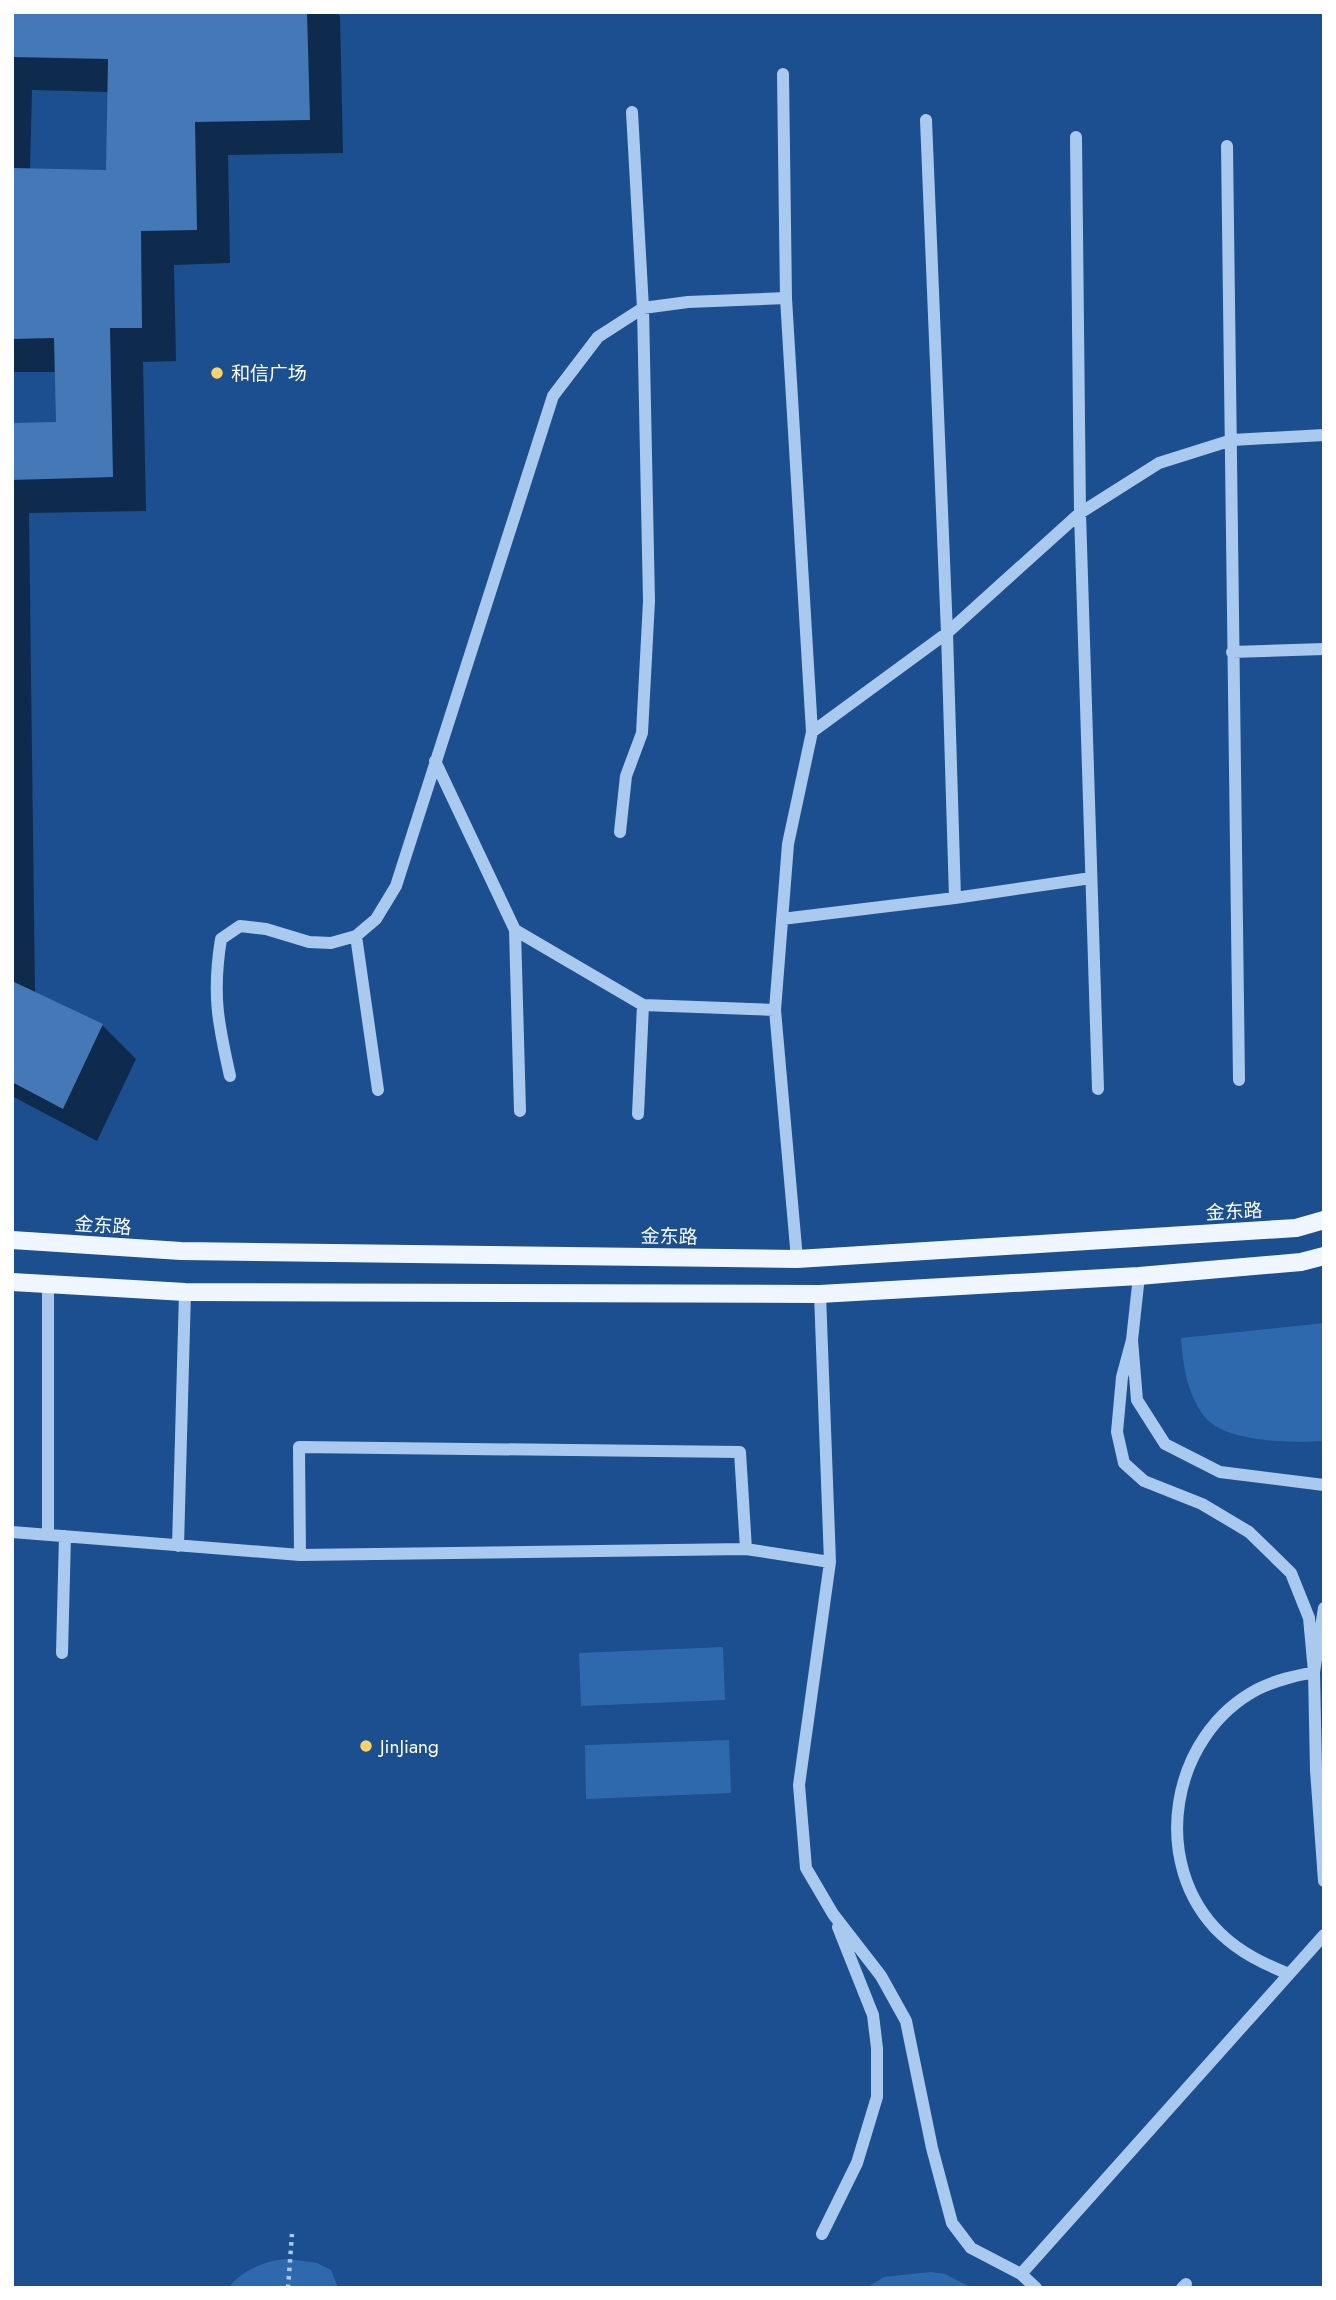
<svg xmlns="http://www.w3.org/2000/svg" width="1336" height="2300" font-family="Jost,'Noto Sans SC',sans-serif">
  <rect width="100%" height="100%" fill="#1b4f8f"/>
  <path fill="#2e69ad" d="M1324,1323V1441C1293,1443 1224,1443 1204,1416C1187,1393 1183,1366 1181,1338Z
    M723,1647L725,1700L581,1706L579,1653Z
    M729,1740L731,1793L586,1799L585,1745Z
    M288,2259L317,2263L331,2270L338,2288H228C242,2270 266,2260 288,2259Z
    M930,2272L945,2274L972,2288H866L884,2277Z"/>
  <path fill="#0007" fill-rule="evenodd" d="M12,12H336L340,16L343,153L228,155L230,263L174,265L176,361L143,362L146,511L29,513L35,993L102,1025L136,1059L97,1141L12,1096V425L57,424L56,372H12ZM32,90L109,92L107,171L30,170Z"/>
  <path fill="#4478b7" d="M12,12H307L310,120L195,122L197,230L141,231L142,328H110L113,477L12,480V423L56,422L54,338L12,339V168L106,170L108,59L12,57Z
    M12,981L103,1024L63,1109L12,1082Z"/>
  <g fill="none" stroke-linecap="round" stroke-linejoin="round">
    <path stroke="#a9c9ee" stroke-width="4.5" stroke-dasharray="3.5 5" stroke-linecap="butt" d="M288,2288L292,2234"/>
    <path stroke="#a9c9ee" stroke-width="12" d="M783,74L786,298L812,732
      M926,120L947,633L955,898
      M1076,137L1080,513L1098,1089
      M1227,146L1239,1080
      M1232,652L1324,649
      M435,761L515,930L643,1005L775,1010
      M620,832L626,776L642,733L649,601L643,308L632,112
      M782,919L955,898L1091,878
      M515,930L520,1111
      M356,936L378,1090
      M230,1076C218,1023 212,994 221,939L240,926L266,929L309,942L331,943L356,936L376,919L396,886L553,396L598,337L643,308L688,302L786,298
      M638,1114L643,1005
      M797,1259L775,1010L788,844L812,732L947,633L1080,513L1159,463L1232,440L1324,435
      M1139,1276L1132,1340L1137,1400L1165,1444L1220,1472L1324,1485
      M820,1294L830,1562L799,1785L806,1868L833,1914L881,1976L906,2021L932,2148L952,2223L971,2248L1021,2274L1036,2288
      M1132,1340L1122,1377L1117,1432L1124,1463L1144,1481L1202,1504L1249,1532L1291,1573L1309,1618L1314,1672L1316,1770L1324,1881
      M12,1532L300,1555L746,1549L830,1562
      M48,1534V1285
      M178,1546L185,1292
      M300,1555L299,1447L740,1452L746,1549
      M62,1653L65,1536
      M1289,1974C1264,1964 1241,1953 1221,1934C1148,1864 1170,1735 1258,1689C1276,1680 1295,1676 1314,1672L1324,1608
      M822,2234L857,2163L877,2097V2048L873,2015L838,1927
      M1021,2274L1324,1935
      M1182,2288L1186,2284"/>
    <path stroke="#f0f6ff" stroke-width="18" d="M12,1240L181,1251L797,1259L1296,1228L1324,1220
      M12,1282L185,1292L820,1294L1139,1276L1301,1262L1324,1256"/>
  </g>
  <g fill="#ffd166" stroke="#1b4f8f" stroke-width="2.5">
    <circle cx="217" cy="373" r="7"/>
    <circle cx="366" cy="1746" r="7"/>
  </g>
  <g text-anchor="middle" stroke-width="5" stroke-linejoin="round" paint-order="stroke">
    <g font-size="19" fill="#fff" stroke="#1b4f8f" text-anchor="start">
      <text x="231" y="380">和信广场</text>
      <text x="380" y="1753">JinJiang</text>
    </g>
    <g font-size="19" fill="#fff" stroke="#1b4f8f">
      <text transform="translate(1234 1211) rotate(-3)" y="7">金东路</text>
      <text transform="translate(103 1225) rotate(4)" y="7">金东路</text>
      <text transform="translate(669 1236) rotate(1)" y="7">金东路</text>
    </g>
  </g>
  <rect width="1336" height="2300" fill="none" stroke="#ffffff" stroke-width="28"/>
</svg>
